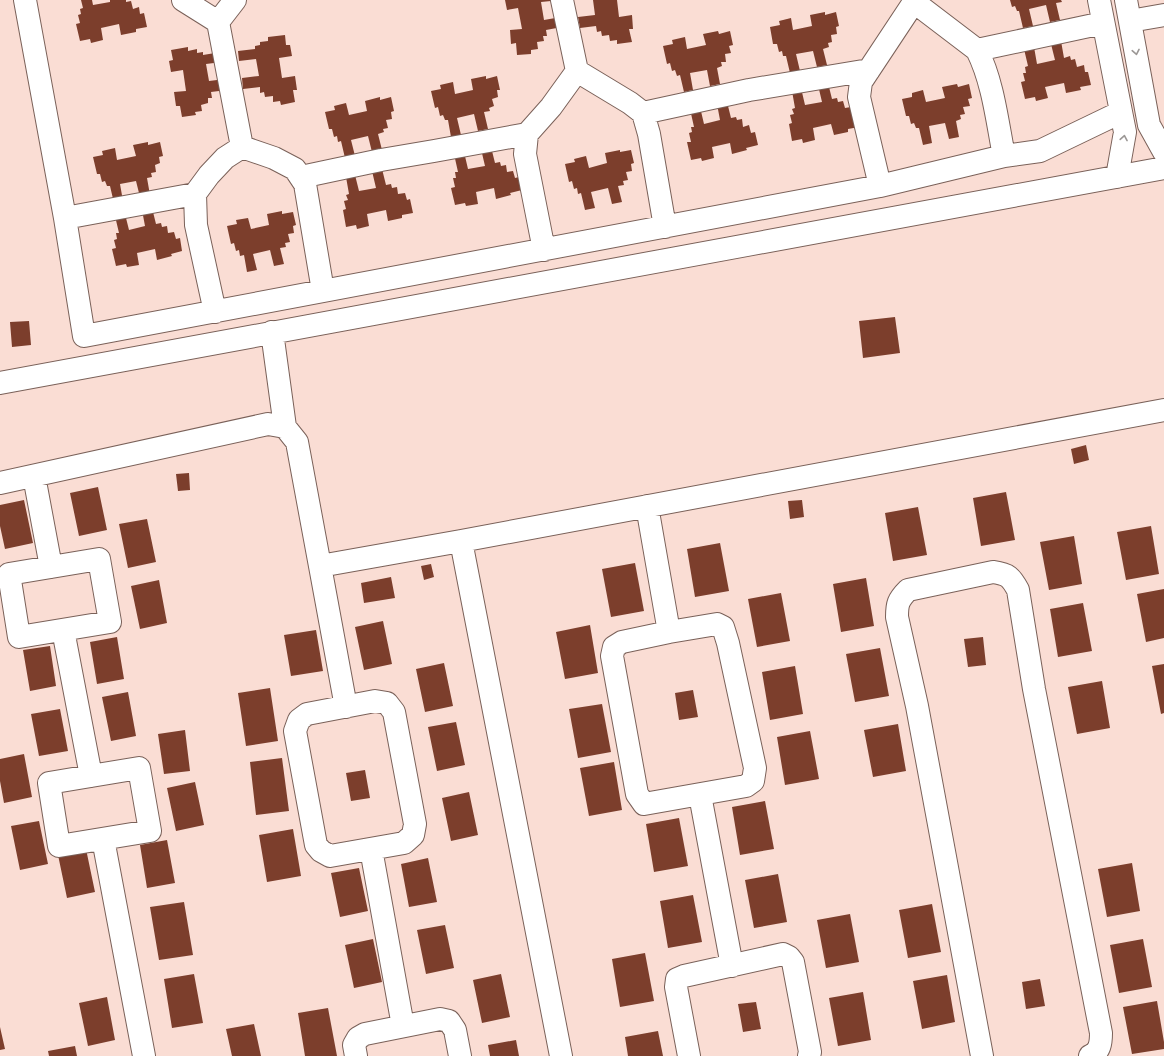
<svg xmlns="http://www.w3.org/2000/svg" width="1164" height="1056" font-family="'Golos Text',sans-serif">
  <rect width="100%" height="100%" fill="#faddd4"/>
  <path fill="#7c3e2c" d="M81,0H92L93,5L110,2V0H126V2L131,1L133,9L139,7L140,14L144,13L147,27L136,29V32L121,35L119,24L101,28L103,40L91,43L90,39L80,41L76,24L80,23L78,15L81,14L80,9L83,8Z
    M505,0H551V1L541,2L544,20L561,17L562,27L546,30L547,36H543L544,41L537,42L538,49L531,50V54L517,55L516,43L511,44L510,30L522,29L518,8L507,10Z
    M593,0H617L619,17L632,15L633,29H629L632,42L617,44V40L610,41L609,35L602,36L601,31L597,32L596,26L580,28L578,17L595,15Z
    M1010,0H1061L1062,2L1056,3L1060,20L1050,22L1046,5L1029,9L1033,26L1023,28L1019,11H1017L1015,6L1012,7Z
    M825,12V15L836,12L839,26L836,27L837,34L831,35L832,42L828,43L829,47L823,49L827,65L817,67L813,51L796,54L800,71L790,73L786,56H783L782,51L779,52L777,44H773L770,27L780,25L779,21L791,18L793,30L812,26L810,15Z
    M718,31L719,34L730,31L733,45L729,46L731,53L725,54L726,62H721L722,66L717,68L720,84L710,86L707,70L690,73L693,90L684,92L680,75L677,76L675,70L672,71L670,63L667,64L663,46L673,44L672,40L685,37L687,49L706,45L703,34Z
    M285,35L286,45H290L292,56L279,58L282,78L295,76L297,90H293L295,102L281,105L280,101L273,102V96L265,97L264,92L260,93V87L243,89L242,78L259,76L256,59L239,61L238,51L255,49V46L260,45V42L268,41V37Z
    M1061,41L1064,58L1070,56L1071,60L1075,59L1077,67L1084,65L1085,72H1088L1091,85L1080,87L1081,90L1066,93L1064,83L1045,87L1048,98L1036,101L1035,97L1025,99L1021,82L1025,81L1023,73H1026L1025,67L1028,66L1024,49L1034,47L1037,64L1055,60L1051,44Z
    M188,47V51L197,49V53L203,52V55L221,52L222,62L206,64L209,81L225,79L227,90L211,92L212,98H208V103L201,105L202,111L195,112L196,115L182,117L180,106H176L174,92L186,91L183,70L171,72L169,61L173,60L171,50Z
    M486,76V79L497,76L500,90H497L498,97L492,99L494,106L489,108L490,111L484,112L488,129L478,131L474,114L457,118L461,135L451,137L448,120H445L443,115L440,116L438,107L435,108L431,91L441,89L440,85L453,82L455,94L473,90L471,79Z
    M828,83L832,99L837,98L838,102L843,101L845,108L851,107L859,127L848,129V132L834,135L831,124L813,128L815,140L803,143L802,139L792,141L789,124L792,123L790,115L794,114L792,109L795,108L792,91L801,88L805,105L822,102L818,85Z
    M957,84L958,87L969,84L972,98L968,99L970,106L963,107L965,114L960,115L961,119L956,121L959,137L949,139L945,123L929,126L932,143L923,145L919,128H916L914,123L911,124L909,116H906L902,99L912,97V93L923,90L926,102L945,98L942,87Z
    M380,97V100L391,97L394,111L391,112L392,119L386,120L388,128L383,129L384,132L378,134L382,150L372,152L368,136L351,140L355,156L345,158L341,141L338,142L337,136L334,137L332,129H329L325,112L335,110L334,106L346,103L349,115L367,111L365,101Z
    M727,102L731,118L736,117L737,120L742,119L743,127L749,125L751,133L755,132L758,145L746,148L747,150L732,154L730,143L712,147L714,158L702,161L701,158L691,160L687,142H691L689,133L692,132L691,127H694L690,109L700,107L704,124L720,120L717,104Z
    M148,142V145L160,142L163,156L159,157L160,163L155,165L156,172L151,173L152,177L147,178L150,195L140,197L136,181L120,184L123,201L114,203L110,186H107L105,181L102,182L100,174H97L93,157L103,155L102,151L115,148L117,160L136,156L133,145Z
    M491,147L495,163L500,162L501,166L506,165L507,172L513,171L515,178L519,177L522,190L510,193L511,195L496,199L494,188L476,192L478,204L466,206L465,203L455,205L451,188L455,187L453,178H456L455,172H458L454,154L464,152L468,169L485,166L481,149Z
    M620,150V152L631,150L634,163L631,164L632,171L626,172L628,180L623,181L624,185L618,186L622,202L612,204L608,188L591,192L595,208L585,210L581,193L578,194L577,188L574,189L572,181L569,182L565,164L575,162L574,159L586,156L589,168L607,163L605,153Z
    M382,169L386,185L391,184L392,188L397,187L398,194L405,193L407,200L410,199L413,213L402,215V218L388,221L386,210L367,214L369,226L357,229L356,225L346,227L343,210L346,209L344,201L348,200L346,195L349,194L346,177L355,175L359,191L376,188L372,171Z
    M152,208L156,224L161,223L162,227L167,226L168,233L174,232L176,239L180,238L182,251L171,254L172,256L157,260L155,249L137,253L139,265L127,267L126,264L116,266L112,249L116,248L114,240L117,239L116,233H119L115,216L125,214L129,230L145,226L142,210Z
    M282,211V214L293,212L296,225L293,226L294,233L288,234L290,242L285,243L286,247L280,248L284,264L274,266L270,250L253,254L257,270L247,272L244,255L240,256L239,250L236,251L234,243L231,244L227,226L237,224L236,220L248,218L251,229L269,225L267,214Z
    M895,317L900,353L863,358L859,321Z
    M29,321L31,345L12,347L10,322Z
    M1086,445L1089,460L1074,464L1071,449Z
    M189,473L190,490L178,491L176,474Z
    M98,487L107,530L79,536L70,493Z
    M1006,492L1015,540L981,546L973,498Z
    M24,500L33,543L5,549L0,526V505Z
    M802,500L804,517L790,519L788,501Z
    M918,507L927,555L893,561L885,513Z
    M147,519L156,562L128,568L119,524Z
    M1151,526L1159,574L1126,580L1117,532Z
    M1074,536L1082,584L1049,590L1040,542Z
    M720,543L729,591L695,597L687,549Z
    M635,563L644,611L611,617L602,569Z
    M431,564L434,577L424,580L421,566Z
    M391,577L395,598L364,603L361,583Z
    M866,578L874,626L841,632L833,584Z
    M159,580L167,623L140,629L131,586Z
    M1164,589V638L1146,642L1137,594Z
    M781,593L790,641L757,647L748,599Z
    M1083,603L1092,651L1058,657L1050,609Z
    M383,621L392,664L364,670L355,627Z
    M590,625L598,673L565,679L556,632Z
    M316,630L323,671L291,676L284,635Z
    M117,637L124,679L97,684L90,642Z
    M983,637L986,665L968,667L964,639Z
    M50,646L56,686L30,691L23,650Z
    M880,648L889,696L855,702L846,654Z
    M444,663L453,706L425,712L416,669Z
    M1164,664V713L1161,714L1152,666Z
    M795,666L803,714L770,720L762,672Z
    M1102,681L1110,728L1077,734L1068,687Z
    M270,688L278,741L246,746L238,693Z
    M693,690L698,717L679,720L675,693Z
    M128,692L136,736L111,741L102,697Z
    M602,704L611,752L578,758L569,709Z
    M60,709L68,751L39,756L31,714Z
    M456,722L465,765L437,771L428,727Z
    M898,724L906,771L873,777L864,730Z
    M185,730L190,771L164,774L158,734Z
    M810,731L819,779L785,785L777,737Z
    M24,754L32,797L4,803L0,781V759Z
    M282,758L289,811L256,815L250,762Z
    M614,762L622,810L589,816L580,768Z
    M365,770L370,798L351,801L346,773Z
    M195,782L204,825L176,831L167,788Z
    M469,792L478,835L451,841L442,798Z
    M765,801L774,849L740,855L732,807Z
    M679,818L688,866L654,872L646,824Z
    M39,821L48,864L20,870L11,826Z
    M293,829L301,876L267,882L259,835Z
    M167,840L175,883L147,888L140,845Z
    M86,849L95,892L67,898L58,855Z
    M428,858L437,902L409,907L401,864Z
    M1132,863L1140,911L1107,917L1098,869Z
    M359,868L368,911L340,917L331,873Z
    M778,874L787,922L754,928L745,880Z
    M693,895L702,942L668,948L660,901Z
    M184,902L193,955L159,960L150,907Z
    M932,904L941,952L908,958L899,910Z
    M850,914L859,962L826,968L817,920Z
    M445,925L454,968L426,974L417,930Z
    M373,939L382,982L354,988L345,945Z
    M1143,939L1152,987L1119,993L1110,945Z
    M645,953L654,1001L620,1007L612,959Z
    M194,974L203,1023L172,1028L164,979Z
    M501,974L510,1017L482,1023L473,980Z
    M947,975L955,1022L922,1029L913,981Z
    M1040,979L1045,1006L1026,1009L1022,982Z
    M863,992L871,1040L838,1046L829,998Z
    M107,997L115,1040L88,1046L79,1003Z
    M1157,1001L1164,1042V1049L1132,1054L1123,1007Z
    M756,1002L761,1029L743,1032L738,1004Z
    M328,1008L337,1056H305L298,1013Z
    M254,1024L261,1056H232L226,1029Z
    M0,1027L5,1049L0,1050Z
    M658,1031L663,1056H628L625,1037Z
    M516,1040L519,1056H490L488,1045Z
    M75,1046L77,1056H49L48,1051Z"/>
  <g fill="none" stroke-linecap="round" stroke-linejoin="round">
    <defs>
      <path id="minor" d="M25,0L65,218L84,336L880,186L1004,156L1040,151L1121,112
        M183,0L218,22L242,147L225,158L209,175L195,194L196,225L215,312
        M914,0V2L977,50C993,82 997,120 1004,156
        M1099,0L1125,132L1117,177
        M1126,0L1149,125L1164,152
        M1130,21L1164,15
        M218,22L235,0
        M977,50L1103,23
        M577,71L630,103L643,113L649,134L665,227
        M643,113L749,90L869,70
        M242,147L274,158L295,169L305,184L323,291
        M301,177L381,160L434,151L527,134
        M880,186L859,97L861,82L914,2
        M65,218L195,194
        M544,250L525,154L527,134L551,107L577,71L562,0
        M272,332L285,427
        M0,383L1164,168
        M34,476L51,567
        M0,483L268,424L285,427L297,442L320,566L461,541L1164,410
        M647,506L669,632
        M461,541L561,1056
        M99,559L110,622L19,637L9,574Z
        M320,566L346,707
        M717,624L723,627L728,643L755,768L753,781L746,786L644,804L637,794L612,656L614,647L622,642L669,632Z
        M63,630L91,776
        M375,701L387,703L394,712L415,824L413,835L404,843L330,856L321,851L316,845L295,731L299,720L307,714Z
        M139,768L150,831L59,846L49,783Z
        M700,795L732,966
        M103,839L144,1056
        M371,849L403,1026
        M356,1056L354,1045L358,1038L365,1034L440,1019L449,1021L455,1030L460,1056
        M689,1056L676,987L677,979L684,976L783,954L789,957L793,962L810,1052L809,1056
        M982,1056L917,706L897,617C897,604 898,600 908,590L993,572C1008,574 1011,577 1018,590L1034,689L1101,1033C1101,1043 1100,1052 1090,1056"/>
    </defs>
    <use href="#minor" stroke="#7a6159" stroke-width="24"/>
    <use href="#minor" stroke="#fff" stroke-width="22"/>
  </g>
  <defs><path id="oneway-chevron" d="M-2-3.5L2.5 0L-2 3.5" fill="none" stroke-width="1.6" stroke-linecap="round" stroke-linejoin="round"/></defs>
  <g stroke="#9b9795">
    <use href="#oneway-chevron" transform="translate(1136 52) rotate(79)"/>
    <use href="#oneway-chevron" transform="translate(1124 138) rotate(-80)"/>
  </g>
</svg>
